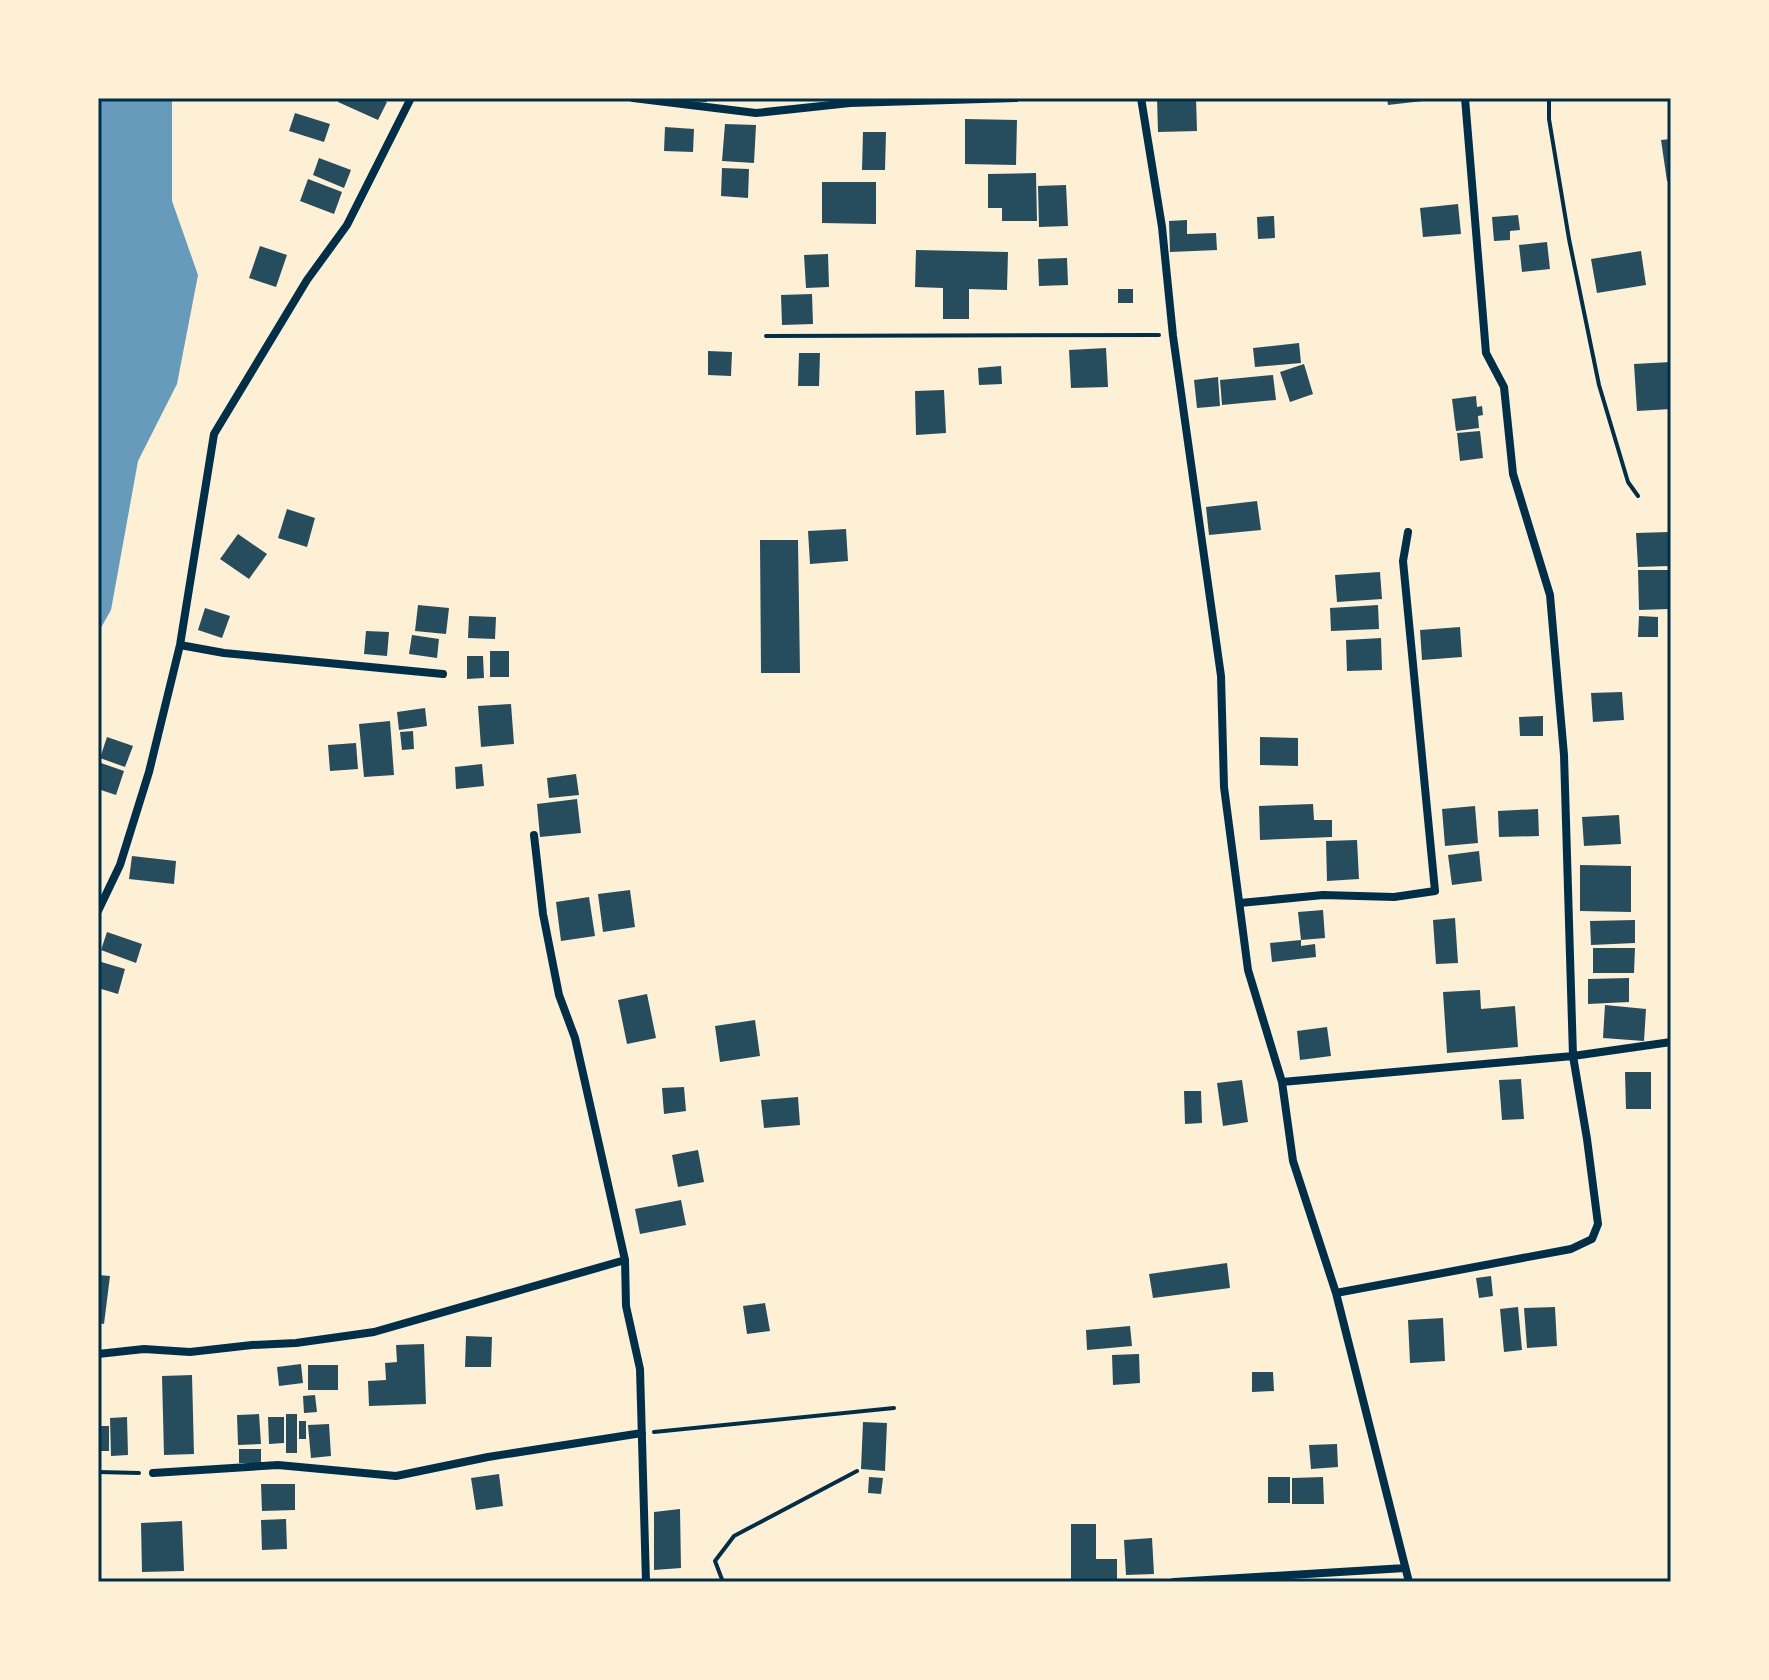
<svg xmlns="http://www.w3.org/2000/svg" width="1769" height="1680" font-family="Cabin,sans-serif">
  <rect width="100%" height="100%" fill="#fdf0d5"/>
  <path fill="#669bbc" d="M98,98H172V201L198,275L177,384L138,461L111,610L98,633Z"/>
  <path fill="#264d5e" d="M340,98H378L387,102L378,120L338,102Z
    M682,98H707V102L682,101Z
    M1157,98H1196L1197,131L1158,132Z
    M1387,98H1423V101L1388,105Z
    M295,113L330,124L324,142L289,131Z
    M965,119L1017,120L1016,165L965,164Z
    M725,124L756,125L754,163L722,161Z
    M665,127L694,129L693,152L664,151Z
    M863,132H886L885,170H862Z
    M1671,139V181H1667L1661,140Z
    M319,158L351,170L344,188L313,175Z
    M722,168L749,169L748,198L721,196Z
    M1036,173L1037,221H1002V208H988V174Z
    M308,179L342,192L334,214L300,201Z
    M822,182H876V224L822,223Z
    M1066,185L1068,226L1039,227L1038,186Z
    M1458,204L1461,234L1423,237L1420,208Z
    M1518,215L1520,230L1510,231V240L1494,241L1492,217Z
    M1274,216L1275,238L1258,239L1257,217Z
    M1187,220V234L1216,233L1217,250L1170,252L1169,221Z
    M1547,242L1550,269L1522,272L1519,245Z
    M260,246L287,255L276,287L249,278Z
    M916,250L1008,252L1007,290L969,289V319H943V288L915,287Z
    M1641,251L1646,285L1597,293L1591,259Z
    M828,254L829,287L806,288L804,255Z
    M1067,258L1068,285L1039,286L1038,259Z
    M1118,289H1133V303H1118Z
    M812,294L813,324L782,325L781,295Z
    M1299,343L1301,363L1255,367L1253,348Z
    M1106,348L1108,387L1071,388L1069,350Z
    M708,351L732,352L731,376L708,375Z
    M799,353H820L819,386H798Z
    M1671,362V409L1637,411L1634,364Z
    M1304,364L1313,394L1290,402L1280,372Z
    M1001,366L1002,384L979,385L978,368Z
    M1273,375L1276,400L1222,405L1220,380Z
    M1218,377L1220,406L1197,408L1194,380Z
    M944,390L946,433L916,435L915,391Z
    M1476,396L1477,407L1482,406L1483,415L1478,416L1479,428L1456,431L1452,399Z
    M1480,431L1483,458L1460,461L1457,433Z
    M1257,501L1261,530L1209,535L1206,507Z
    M287,509L315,518L307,547L278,538Z
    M846,529L848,561L810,564L808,531Z
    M1669,532L1670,566L1638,567L1636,533Z
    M238,534L267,554L249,579L220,559Z
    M760,540H798L800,673H761Z
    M1638,570H1668L1669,609L1639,610Z
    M1380,572L1382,599L1337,602L1335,575Z
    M418,605L449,608L446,634L415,631Z
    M1378,605L1379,629L1331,631L1330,608Z
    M205,608L230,616L222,638L198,630Z
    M469,616L496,617L495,639L468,638Z
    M1639,616L1658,617V637H1638Z
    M1460,627L1462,657L1422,660L1420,630Z
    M366,631L389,632L387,656L364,654Z
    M412,635L439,639L437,658L409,654Z
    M1381,638L1382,670L1347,671L1346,640Z
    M490,651H509V677H490Z
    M467,656H483L484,678L467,679Z
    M1622,692L1624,720L1593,722L1591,693Z
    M511,704L514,744L481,747L478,706Z
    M425,708L427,726L399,730L397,712Z
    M1543,716V736H1520L1519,717Z
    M390,721L394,775L364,777L359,724Z
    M413,731L414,749L402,750L400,732Z
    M107,737L133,746L125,767L100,758Z
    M1260,737L1298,738V766L1260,765Z
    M356,743L358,769L330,771L328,745Z
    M98,762L124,771L116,795L98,789Z
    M482,764L484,786L456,789L455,767Z
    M576,774L579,795L549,798L547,778Z
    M577,799L581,833L540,837L537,804Z
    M1313,804L1314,820H1332V837L1260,840L1259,806Z
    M1475,806L1478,843L1445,846L1442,809Z
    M1538,809L1539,836L1499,837L1498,811Z
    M1619,815L1621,844L1584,846L1582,817Z
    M1357,840L1359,879L1327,881L1326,841Z
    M1479,851L1482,881L1452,885L1448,855Z
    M132,856L176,861L174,884L129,879Z
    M1580,865L1631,866V912L1580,911Z
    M630,890L635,927L603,932L598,894Z
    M589,897L595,936L561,941L556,902Z
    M1323,910L1325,938L1301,940L1298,912Z
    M1455,918L1458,963L1436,964L1433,920Z
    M1635,920V943L1591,945L1590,921Z
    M107,932L142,944L136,963L101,950Z
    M1301,940V946L1315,944L1316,957L1272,962L1270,943Z
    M1593,948H1635L1634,973H1593Z
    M98,961L125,969L118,994L98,988Z
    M1629,978V1002L1588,1004V979Z
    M1480,990L1481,1009L1515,1006L1518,1047L1447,1053L1443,992Z
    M647,994L656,1038L627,1044L618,1000Z
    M1605,1005L1646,1009L1644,1041L1603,1038Z
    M755,1020L760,1056L720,1062L715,1026Z
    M1327,1027L1331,1056L1300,1060L1297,1031Z
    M1625,1072H1651V1109H1626Z
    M1521,1079L1524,1119L1502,1120L1499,1080Z
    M1242,1080L1248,1122L1223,1126L1217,1083Z
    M684,1087L686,1111L664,1114L662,1088Z
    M1184,1091H1201L1202,1123L1185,1124Z
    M798,1097L800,1125L764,1128L761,1100Z
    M698,1150L704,1182L678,1187L672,1155Z
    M681,1200L686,1225L640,1234L635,1209Z
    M1227,1263L1230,1288L1153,1298L1149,1274Z
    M98,1275L110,1276L104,1324L98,1323Z
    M1491,1276L1493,1296L1479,1298L1476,1278Z
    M765,1303L770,1331L747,1334L743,1306Z
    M1518,1307L1522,1350L1504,1352L1500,1309Z
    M1555,1307L1557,1346L1527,1348L1524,1308Z
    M1443,1318L1445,1361L1410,1363L1408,1320Z
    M1130,1326L1132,1346L1087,1350L1086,1330Z
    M466,1336L492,1337L491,1367H465Z
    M424,1344L426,1404L369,1406L368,1381L386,1380L385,1363L397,1362L396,1345Z
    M1139,1354L1140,1383L1113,1385L1112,1355Z
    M301,1364L303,1383L279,1386L277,1367Z
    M308,1365H338V1390H308Z
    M1252,1372H1273L1274,1391L1252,1392Z
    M192,1375L194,1454L164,1455L162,1376Z
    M315,1395L317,1412L304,1413L303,1396Z
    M259,1414L261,1444L238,1445L237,1415Z
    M286,1414H297V1453H286Z
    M127,1417L128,1455L111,1456L110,1418Z
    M268,1417H284V1443L269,1444Z
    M299,1421H306V1439H299Z
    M863,1422L887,1423L885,1471L861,1469Z
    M329,1424L331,1456L311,1458L308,1425Z
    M98,1426H109V1451H98Z
    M1337,1444L1338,1467L1311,1469L1309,1445Z
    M239,1449H261V1463H239Z
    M499,1474L503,1506L476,1510L471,1478Z
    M869,1477L883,1478L881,1494L868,1493Z
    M1268,1477H1290V1503H1268Z
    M1323,1477L1324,1504H1292V1478Z
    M261,1484H295V1510L262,1511Z
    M680,1509L681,1568L654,1570V1512Z
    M286,1519L287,1549L262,1550L261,1520Z
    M182,1521L184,1571L142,1572L141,1523Z
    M1071,1524H1096V1559H1117V1579H1071Z
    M1152,1538L1154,1574L1126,1575L1124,1540Z"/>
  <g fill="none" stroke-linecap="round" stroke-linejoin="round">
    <path stroke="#003049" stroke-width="4" d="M1549,98V119L1569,239L1599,385L1628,482L1638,496
      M766,336L1159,335
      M654,1432L894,1408
      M98,1472L139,1473
      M723,1582L715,1561L734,1536L857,1471"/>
    <path stroke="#003049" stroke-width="8" d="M633,98L756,113L850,103L1016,98
      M1141,98L1162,227L1173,336L1221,676L1224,787L1248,970L1282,1082L1293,1161L1336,1293L1409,1582
      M180,645L224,653L443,674
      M534,835L543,914L559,995L575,1038L625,1260L626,1306L640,1369L646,1582
      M1240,903L1323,895L1394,897L1435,891L1403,561L1408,532
      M98,911L120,865L149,772L180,645L214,434L307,280L347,225L411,98
      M1282,1082L1573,1056L1671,1042
      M1336,1293L1571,1249L1592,1239L1598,1224L1587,1139L1573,1056L1564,755L1550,595L1513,474L1504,387L1486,353L1465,98
      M98,1354L144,1349L190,1352L252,1345L296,1343L374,1332L625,1260
      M153,1473L278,1465L396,1476L488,1457L642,1433
      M1174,1582L1405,1568"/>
  </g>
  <rect width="1769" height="1680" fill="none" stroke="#fdf0d5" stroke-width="200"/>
  <rect x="100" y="100" width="1569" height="1480" fill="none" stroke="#003049" stroke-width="3"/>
</svg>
